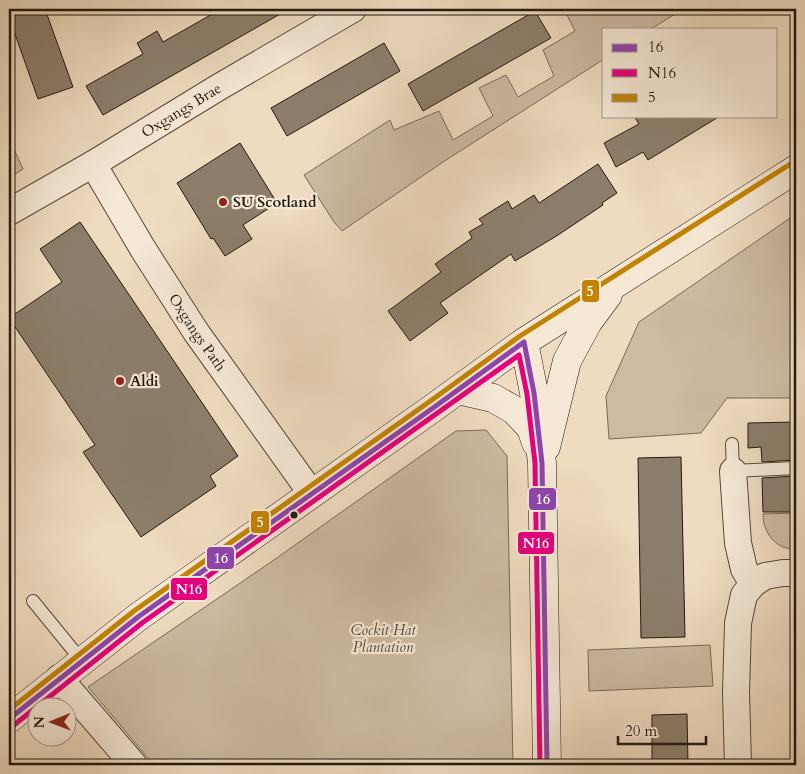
<svg xmlns="http://www.w3.org/2000/svg" width="805" height="774" font-family="Cardo,serif">
  <rect width="100%" height="100%" fill="#efdbbf"/>
  <filter id="stains"><feTurbulence type="fractalNoise" baseFrequency=".004" numOctaves="4"/><feColorMatrix values="0 0 0 0 .2 0 0 0 0 .09 0 0 0 0 .02 0 0 0 .5 -.17"/></filter>
  <radialGradient id="worn" r=".72"><stop offset=".6" stop-color="#630" stop-opacity="0"/><stop offset="1" stop-color="#630" stop-opacity=".3"/></radialGradient>
  <path fill="#ccbaa1" stroke="#766a59" d="M564,9H683L651,29H604V59L443,162L342,231L334,222L304,175L390,120L394,130L439,111L453,140L493,116L479,88L506,75L518,97L554,76L543,50L575,31Z
    M9,138L23,169L9,178Z
    M796,214V398H727L701,433L609,439L606,396L639,322Z
    M486,430L507,456L513,765H154L88,687L271,562L456,431Z
    M796,513V549C776,550 763,533 763,514Z
    M710,645L713,686L589,691L588,650Z"/>
  <path fill="#8c7e6b" stroke="#211a11" d="M9,9H45L73,87L38,99L9,17Z
    M221,9H289L103,115L86,86L143,54L137,43L157,31L163,42Z
    M535,11L551,38L423,111L408,84Z
    M384,43L400,71L287,136L271,108Z
    M634,116H720L648,160L643,152L616,167L604,143L639,124Z
    M240,143L277,203L243,225L252,239L225,256L213,238L211,239L177,183Z
    M598,164L617,193L602,203L603,205L558,235L515,261L511,254L440,303L448,313L410,341L388,311L441,272L435,264L472,238L469,232L483,224L479,219L508,201L512,209L534,195L539,203Z
    M80,222L238,456L210,476L216,486L141,537L83,452L95,445L9,318L62,282L40,249Z
    M796,422V460L762,462L761,447L748,448V423Z
    M681,457L685,637L641,638L638,458Z
    M796,476V512H763L762,478Z
    M687,714L688,765H652V715Z"/>
  <g fill="none" stroke-linecap="round" stroke-linejoin="round">
    <defs>
      <path id="lane" d="M732,444L733,471L796,468
        M33,601L82,661"/>
      <g id="street">
        <path id="s1" d="M93,164L143,249L196,332L312,494"/>
        <path id="s2" d="M9,212L93,164L219,87L353,9"/>
        <path d="M733,471L738,543L744,569L753,584"/>
        <path d="M59,678L134,765"/>
        <path d="M738,765L736,693L738,623L744,595L753,584L765,576L783,573H796"/>
      </g>
      <path id="secondary" d="M524,342L534,393L542,463L547,765
        M458,390L493,398L514,410L531,428L536,443
        M546,447L567,361L588,322L608,295
        M9,719L138,617L433,408L524,342L796,169"/>
    </defs>
    <use href="#lane" stroke="#544a3c" stroke-width="14"/>
    <use href="#street" stroke="#544a3c" stroke-width="28"/>
    <use href="#secondary" stroke="#211a11" stroke-width="29"/>
    <use href="#lane" stroke="#f5e8d5" stroke-width="12"/>
    <use href="#street" stroke="#f5e8d5" stroke-width="26"/>
    <use href="#secondary" stroke="#f5e8d5" stroke-width="28"/>
    <defs>
      <path id="bus-1" d="M9,719L138,617L433,408L524,342L534,393L542,463L547,765"/>
      <path id="bus-2" d="M14,725L142,623L519,355L527,394L535,463L540,765"/>
      <path id="bus-3" d="M9,710L134,611L429,402L520,336L792,163"/>
    </defs>
    <use href="#bus-1" stroke="#f5e8d5" stroke-width="9"/>
    <use href="#bus-2" stroke="#f5e8d5" stroke-width="9"/>
    <use href="#bus-3" stroke="#f5e8d5" stroke-width="9"/>
    <use href="#bus-1" stroke="#8e44ad" stroke-width="5"/>
    <use href="#bus-2" stroke="#e5007d" stroke-width="5"/>
    <use href="#bus-3" stroke="#c28304" stroke-width="5"/>
  </g>
  <g fill="#8f2418" stroke="#f5e8d5" stroke-width="2">
    <circle cx="223" cy="202" r="5"/>
    <circle cx="120" cy="381" r="5"/>
  </g>
  <circle fill="#211a11" stroke="#f5e8d5" stroke-width="2" cx="294" cy="515" r="4.5"/>
  <g text-anchor="middle" stroke-width="4.5" stroke-linejoin="round" paint-order="stroke">
    <g font-size="15" fill="#211a11" stroke="#f5e8d5">
      <text dy="5" stroke="none"><textPath href="#s2" startOffset="200">Oxgangs Brae</textPath></text>
      <text dy="5" stroke="none"><textPath href="#s1" startOffset="198">Oxgangs Path</textPath></text>
    </g>
    <g font-size="15" font-weight="bold" fill="#211a11" stroke="#f5e8d5" text-anchor="start">
      <text x="233" y="207">SU Scotland</text>
      <text x="130" y="386">Aldi</text>
    </g>
    <g font-size="15" font-style="italic" fill="#544a3c" stroke="#f5e8d5">
      <text x="383" y="635">Cockit Hat<tspan x="383" dy="17">Plantation</tspan></text>
    </g>
  </g>
  <g stroke="#f5e8d5" stroke-width="2">
    <rect x="581" y="279" width="19" height="24" rx="5" fill="#c28304"/>
    <rect x="528" y="487" width="29" height="24" rx="5" fill="#8e44ad"/>
    <rect x="250" y="510" width="20" height="24" rx="5" fill="#c28304"/>
    <rect x="517" y="531" width="38" height="24" rx="5" fill="#e5007d"/>
    <rect x="206" y="546" width="29" height="24" rx="5" fill="#8e44ad"/>
    <rect x="170" y="577" width="38" height="24" rx="5" fill="#e5007d"/>
  </g>
  <g font-size="14" text-anchor="middle" font-weight="bold" fill="#fff">
    <text x="590" y="296">5</text>
    <text x="543" y="504">16</text>
    <text x="260" y="527">5</text>
    <text x="536" y="548">N16</text>
    <text x="221" y="563">16</text>
    <text x="189" y="594">N16</text>
  </g>
  <rect width="805" height="774" fill="none" stroke="#efdbbf" stroke-width="30"/>
  <rect x="10" y="10" width="785" height="754" fill="none" stroke="#211a11" stroke-width="2.5"/>
  <rect x="15" y="15" width="775" height="744" fill="none" stroke="#211a11"/>
  <rect x="602" y="28" width="175" height="90" fill="#f5e8d5" stroke="#a09687"/>
  <rect x="612" y="44" width="25" height="8" fill="#8e44ad" stroke="#a09687"/>
  <text x="648" y="52" font-size="15" fill="#211a11">16</text>
  <rect x="612" y="69" width="25" height="8" fill="#e5007d" stroke="#a09687"/>
  <text x="648" y="78" font-size="15" fill="#211a11">N16</text>
  <rect x="612" y="94" width="25" height="8" fill="#c28304" stroke="#a09687"/>
  <text x="648" y="102" font-size="15" fill="#211a11">5</text>
  <g transform="translate(52 722) rotate(269)"><circle r="24" fill="#f5e8d5" stroke="#a09687"/>
  <path d="M0-4L9 19L0 12L-9 19Z" fill="#8f2418"/>
  <text y="-8" font-size="14" font-weight="bold" text-anchor="middle" fill="#211a11">N</text>
  </g>
  <path d="M618 736v8h88v-8" fill="none" stroke="#211a11" stroke-width="2.5"/>
  <text x="625" y="736" font-size="15" fill="#211a11" stroke="#f5e8d5" stroke-width="4" paint-order="stroke">20 m</text>
  <rect width="100%" height="100%" filter="url(#stains)"/>
  <rect width="100%" height="100%" fill="url(#worn)"/>
</svg>
